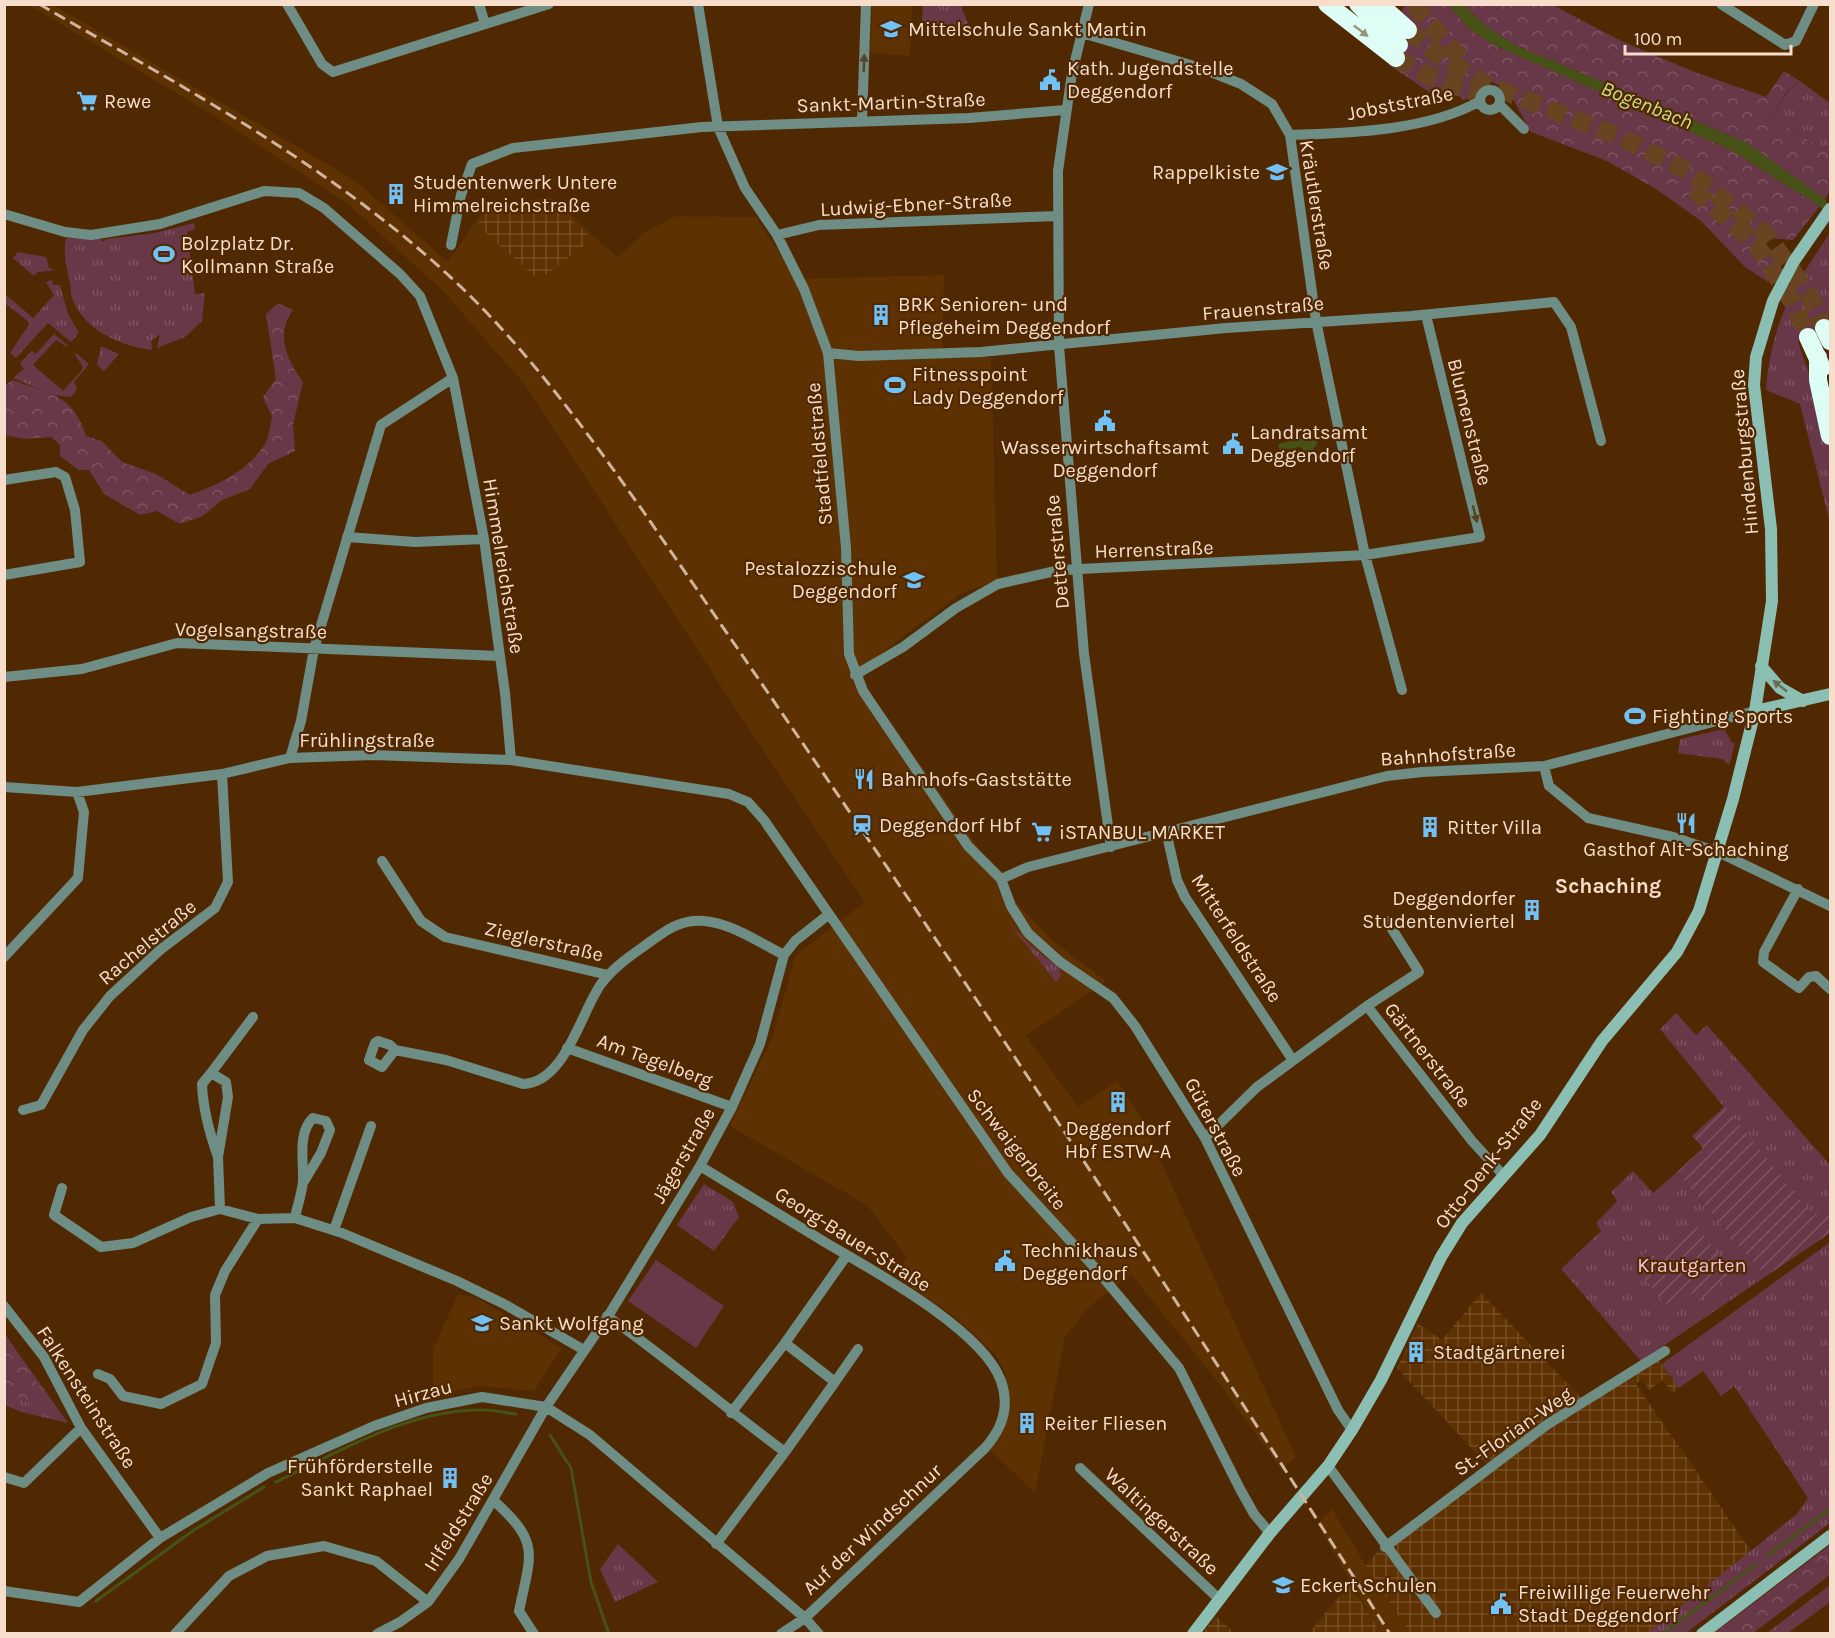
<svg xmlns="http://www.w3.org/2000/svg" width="1835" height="1638" font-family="Karla,sans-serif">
  <defs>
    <pattern id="industrial-grid" width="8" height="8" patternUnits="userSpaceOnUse" patternTransform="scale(1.5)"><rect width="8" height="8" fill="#5e3102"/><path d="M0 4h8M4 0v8" fill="none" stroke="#764e26"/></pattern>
    <pattern id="grass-tufts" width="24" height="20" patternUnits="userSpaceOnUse" patternTransform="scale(1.5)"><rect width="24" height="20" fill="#683748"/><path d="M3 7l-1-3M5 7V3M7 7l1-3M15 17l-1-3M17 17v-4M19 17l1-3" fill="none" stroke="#7e5461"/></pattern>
    <pattern id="forest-crowns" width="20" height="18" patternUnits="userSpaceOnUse" patternTransform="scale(1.5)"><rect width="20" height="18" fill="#683748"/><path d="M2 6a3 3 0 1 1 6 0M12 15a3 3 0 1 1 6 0" fill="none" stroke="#7e5461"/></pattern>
    <pattern id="garden-furrows" width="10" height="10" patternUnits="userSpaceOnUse" patternTransform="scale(1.5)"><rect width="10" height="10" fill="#683748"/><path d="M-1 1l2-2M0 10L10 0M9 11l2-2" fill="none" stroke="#7e5461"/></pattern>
  </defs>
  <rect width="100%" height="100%" fill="#502902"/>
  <path fill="#5e3102" d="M29,5H53L353,179L448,262L486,207L551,197L618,258L645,232L676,216L756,217L796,279L944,275L942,357H991L997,580L961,593L856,672L1020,907L1055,943L1106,981L1026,1036L1078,1107L1117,1081L1139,1114L1296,1457L1282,1470L1222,1387L1131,1274L1089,1307L1065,1337L1035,1493L990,1450L1003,1433L1011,1400L1003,1366L995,1354L956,1318L897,1277L907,1257L867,1205L730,1126L772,1038L796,955L865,902L743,720L526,386L444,292L349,205L208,112Z
    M872,5H912L910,56L870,53Z
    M458,1294L475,1297L562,1348L534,1391L479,1386L441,1394L433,1392V1349Z
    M1332,1509L1366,1566L1410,1633H1381L1317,1524Z"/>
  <path fill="url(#industrial-grid)" d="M548,202L593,238L539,280L477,225L488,209Z
    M1481,1293L1583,1400L1654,1354L1679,1388L1672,1393L1663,1380L1649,1390L1642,1379L1636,1384L1751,1551L1647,1634L1410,1633L1366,1566L1389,1538L1487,1465L1397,1368L1418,1324L1442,1340Z
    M1350,1584L1381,1633H1309Z
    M1216,1616L1234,1633H1203Z"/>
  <path fill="url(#grass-tufts)" fill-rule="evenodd" d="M923,5H963L962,9L972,32L921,34Z
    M1801,82L1830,103V143L1825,151L1771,116L1789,90Z
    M194,223L195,229L187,232L195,294L205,293L202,321L185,337L157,348L160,334L151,341L152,350C121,346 83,330 72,298C70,292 71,285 69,279C66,263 63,254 66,238L101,239L102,242L107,239L155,233Z
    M1830,233V325L1798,342L1822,412L1830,450V523L1800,404L1766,390C1771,323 1793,287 1830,233Z
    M18,252L46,257L49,268L56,270L38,272L34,276L13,258Z
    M52,280L53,285H60L68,314L79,333L71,342L48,323L16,358L10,353L30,323L5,303V294L33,318L54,295L46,282Z
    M54,334L68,346L67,347L56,340L33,365L63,391L84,368L75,355L76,353L89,364L74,382L77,389L71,397L54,395L13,378L24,369L20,363L32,351L36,354Z
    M101,346L119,354L104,371L97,365Z
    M1724,729L1732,743H1735L1729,765L1722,759L1678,753L1680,739Z
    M1008,922L1031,946L1059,968L1061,976L1056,982Z
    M1676,1013L1696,1035L1707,1025L1830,1165V1204L1813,1216L1660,1029Z
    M1633,1171L1653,1193L1677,1172L1765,1277L1641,1361L1561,1269L1601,1231L1596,1223L1617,1201L1611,1192ZM1649,1251L1656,1260L1733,1273L1697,1301L1689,1291L1633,1264Z
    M704,1184L733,1202L739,1217L714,1251L677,1225Z
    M1830,1242V1523L1686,1633H1647L1797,1514L1808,1498L1734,1386L1721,1396L1703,1371L1679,1388L1662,1364Z
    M4,1333L68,1423L21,1412L5,1405Z
    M618,1544L658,1582L615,1602L600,1569Z
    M1830,1585V1602L1788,1633H1767Z"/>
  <path fill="url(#forest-crowns)" d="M1448,5L1471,30L1494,45L1729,149L1820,206L1793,240L1767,238L1764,244L1776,263L1768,282L1745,267L1701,221L1656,189L1607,161L1531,132L1508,90L1488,80L1464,100L1458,95L1441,100L1389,65L1415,31L1398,16L1405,6Z
    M1463,5H1553L1617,39L1692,71L1766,97L1784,71L1801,82L1788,90L1771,116L1825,151L1830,143V191L1825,199L1747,143L1515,45L1488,28Z
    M278,303L293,310C275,334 287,361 303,382L293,425L295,451L268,464L250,489L222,500L203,516L180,524L157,511L140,515L104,494L89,470H79L60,456V445L51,437L24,439L5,435V386L12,380C49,393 73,394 86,436L102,441L122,462L156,474L190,495C218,485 249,470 265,444C269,437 270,425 272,417L263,397L276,379L266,314Z
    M4,1334H5L59,1417L5,1392Z
    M1830,1545V1575L1753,1633H1714Z"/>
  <path fill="url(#garden-furrows)" d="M1725,1106L1813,1216L1830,1204V1233L1765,1277L1677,1172L1703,1148L1692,1136Z
    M1697,1227L1733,1273L1698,1301L1689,1291L1668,1308L1633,1264L1650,1251L1657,1259Z"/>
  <path fill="#683748" d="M183,232L190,267L146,277L138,242Z
    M656,1260L724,1306L696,1348L628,1301Z"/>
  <path fill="#475217" d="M1448,5H1463L1488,28L1515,45L1747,143L1825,199L1830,207V225L1820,206L1729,149L1494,45L1471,30Z
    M1305,437L1318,442L1310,454L1300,447L1283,450L1281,455L1278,444Z"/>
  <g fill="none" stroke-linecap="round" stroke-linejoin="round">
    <path stroke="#475217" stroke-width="3" d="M550,1435L571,1468L591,1582L609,1634
      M276,1482C340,1451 412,1408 484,1410C495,1410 506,1413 516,1414
      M1767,1556L1830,1509
      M96,1601L194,1530L264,1487
      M1663,1634L1755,1565"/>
    <path stroke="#694420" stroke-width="18" stroke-dasharray="18 9" stroke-linecap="butt" d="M1413,4L1466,65
      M1408,30L1437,54L1481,82L1622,138L1691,173L1766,234L1809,294L1824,328
      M1396,58L1435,79L1491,98
      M1694,189L1756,244L1795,306L1808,337"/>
    <path stroke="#6d8d85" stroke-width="10" d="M287,4L322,64L333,72L549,4
      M479,4L485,24
      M698,4L718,127L745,188L777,235L804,289L828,353L846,548L849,654L863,691L968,846L1001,879L1011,906L1028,933L1060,962L1113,998L1135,1026L1205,1138L1338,1410L1352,1430
      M1089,4L1072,73L1058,171L1059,346L1084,654L1111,847
      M1721,4L1785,45L1796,41L1814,4
      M1082,33L1201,68L1241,84L1272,104L1290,135L1316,321L1365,555L1402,690
      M1480 100a10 10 0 1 1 20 0a10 10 0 1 1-20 0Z
      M1499,104L1524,129
      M862,121L866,4
      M1290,135C1349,133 1428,131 1480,101
      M4,214L65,232L91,235L160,224L264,191L299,193L324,208L400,274L420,296L453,378L484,539L505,693L511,760
      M777,235L819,225L1058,216
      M451,245L461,195L472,164L513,148L702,127L969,118L1065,110
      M828,353L859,356L981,352L1226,328L1411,316L1554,302L1571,327L1601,441
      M4,480L56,472L65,477L75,510L80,562L4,575
      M347,537L415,542L484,539
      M855,675L903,647L956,608L998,584L1060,570L1365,555L1480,537L1426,315
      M4,677L82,669L177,643L500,656
      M290,758L301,721L314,649L381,425L453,378
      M1544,766L1549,786L1588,818L1673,837L1718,852L1830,906
      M4,787L77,792L222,774L290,758L373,755L511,760L729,794L748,802L764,820L1008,1173L1096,1269L1179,1368L1240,1489L1254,1514L1270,1533
      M1166,831L1177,880L1185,897L1292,1059
      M382,861L421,921L445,937L608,975
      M1001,879L1028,867L1387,776L1422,772L1544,766L1755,711
      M1798,889L1764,952L1763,962L1799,988L1809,977L1816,976L1830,989
      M4,957L78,878L84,812L77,792
      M1367,1006L1419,972L1387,921
      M567,1048L732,1107
      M395,1050L382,1067L369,1060L375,1043L378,1041L390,1045L395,1050L446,1060L523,1084C565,1083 580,1014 601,984C615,965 635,953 654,939C669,928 684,919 704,921C731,923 760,943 784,955
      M211,1073L253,1017
      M23,1110L41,1105L83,1030L110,996L160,950L215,908L228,882L222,774
      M1205,1138L1257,1087L1367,1006L1472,1141L1504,1176
      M218,1157C209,1132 203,1110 202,1084L211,1073L226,1082L228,1097L218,1157L220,1209
      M700,1166C742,1192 785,1218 828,1244C874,1271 983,1330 1001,1381C1010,1406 1002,1429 985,1448L805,1618L781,1634
      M62,1188L54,1215L101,1247L133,1243L191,1217L220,1209L258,1219L295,1218L342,1233L457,1281L504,1304L584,1350
      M295,1218C297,1206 302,1194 303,1181C304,1162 297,1133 313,1118L326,1121L330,1130L321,1153L303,1183
      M334,1230L371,1126
      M4,1306L44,1357L81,1428L160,1538
      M607,1316C669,1359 725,1408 785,1452L716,1544
      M785,1343L847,1255
      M98,1374L110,1379L123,1396L161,1404L202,1384L216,1343L215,1295L225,1271L258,1219
      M835,1382L858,1349
      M731,1413L785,1343L835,1382L785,1452
      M1328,1466L1436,1613
      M1080,1468L1219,1599
      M4,1477L24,1483L81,1428
      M493,1500C541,1543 531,1553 519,1611L534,1634
      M1385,1547L1548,1424L1665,1351
      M4,1591L79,1602L160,1538L268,1473L374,1426L426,1408L482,1397L546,1407L590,1435L805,1618L819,1634
      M175,1634L229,1576L267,1556L324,1546L376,1561L428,1602
      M377,1634L400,1622L428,1602L459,1559L546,1407L610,1313L700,1166L732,1107L760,1044L784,955L795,941L828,915"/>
    <path stroke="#8bbfb3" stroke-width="12" d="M1761,666L1780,688L1803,701
      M1755,711L1830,694
      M1193,1634L1270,1533L1328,1466L1352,1430L1381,1380L1441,1257L1462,1223L1540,1135L1602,1041L1677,952L1699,911L1733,799L1755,711L1772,601L1771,529L1754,385L1756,357L1773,301L1794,261L1830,209
      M1702,1634L1830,1536"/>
    <path stroke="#defdf5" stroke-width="18" d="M1327,4L1396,58
      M1358,4L1399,45
      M1379,4L1408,30
      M1824,328L1830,341
      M1808,337L1822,368
      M1818,357V380L1830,436"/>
    <path stroke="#d0b49d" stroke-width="3" stroke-dasharray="12 6" stroke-linecap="butt" d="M39,4C186,89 336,168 460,286C530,353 587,432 643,511C698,591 753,671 808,751C1007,1042 1201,1336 1390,1634"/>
  </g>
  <defs><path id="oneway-solid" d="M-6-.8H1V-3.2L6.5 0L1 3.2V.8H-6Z" transform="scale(1.5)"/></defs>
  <use fill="#97937c" href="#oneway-solid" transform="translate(1361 31) rotate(38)"/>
  <g fill="#574223">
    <use href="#oneway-solid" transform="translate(864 63) rotate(-88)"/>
    <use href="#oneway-solid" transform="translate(1475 514) rotate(76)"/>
  </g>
  <use fill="#6b6c52" href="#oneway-solid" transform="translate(1780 686) rotate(-142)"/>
  <defs>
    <symbol id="school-bare" viewBox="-9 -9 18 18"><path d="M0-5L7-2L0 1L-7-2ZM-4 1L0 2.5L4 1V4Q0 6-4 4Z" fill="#72c1f5" stroke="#502902" stroke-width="2.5" paint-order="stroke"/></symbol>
    <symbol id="civic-bare" viewBox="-9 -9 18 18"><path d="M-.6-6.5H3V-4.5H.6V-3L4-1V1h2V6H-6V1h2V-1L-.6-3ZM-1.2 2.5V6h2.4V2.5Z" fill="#72c1f5" stroke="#502902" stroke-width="2.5" paint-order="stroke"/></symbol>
    <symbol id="supermarket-bare" viewBox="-9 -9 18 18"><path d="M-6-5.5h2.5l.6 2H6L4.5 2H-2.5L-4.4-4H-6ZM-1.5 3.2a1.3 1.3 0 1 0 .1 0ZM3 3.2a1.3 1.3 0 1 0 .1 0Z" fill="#72c1f5" stroke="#502902" stroke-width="2.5" paint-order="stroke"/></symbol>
    <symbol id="building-bare" viewBox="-9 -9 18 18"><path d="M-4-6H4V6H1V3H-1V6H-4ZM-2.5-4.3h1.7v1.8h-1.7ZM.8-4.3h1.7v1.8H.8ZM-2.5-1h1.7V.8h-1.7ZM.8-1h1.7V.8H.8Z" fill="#72c1f5" stroke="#502902" stroke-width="2.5" paint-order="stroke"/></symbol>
    <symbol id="stadium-bare" viewBox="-9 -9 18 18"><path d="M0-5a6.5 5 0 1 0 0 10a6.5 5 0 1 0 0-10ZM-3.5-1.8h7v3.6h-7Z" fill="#72c1f5" stroke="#502902" stroke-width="2.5" paint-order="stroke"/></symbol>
    <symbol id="restaurant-bare" viewBox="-9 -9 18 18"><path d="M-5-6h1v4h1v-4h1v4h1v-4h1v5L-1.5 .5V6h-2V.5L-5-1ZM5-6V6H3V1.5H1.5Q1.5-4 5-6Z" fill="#72c1f5" stroke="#502902" stroke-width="2.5" paint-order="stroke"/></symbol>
    <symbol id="station-bare" viewBox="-9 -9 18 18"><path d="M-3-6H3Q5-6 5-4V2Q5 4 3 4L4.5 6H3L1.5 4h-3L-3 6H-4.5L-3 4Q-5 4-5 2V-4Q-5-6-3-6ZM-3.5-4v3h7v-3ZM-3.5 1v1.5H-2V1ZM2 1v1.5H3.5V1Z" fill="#72c1f5" stroke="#502902" stroke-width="2.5" paint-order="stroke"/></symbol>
    <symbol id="university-bare" viewBox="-9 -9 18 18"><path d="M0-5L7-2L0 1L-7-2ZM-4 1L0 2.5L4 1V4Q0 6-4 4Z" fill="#72c1f5" stroke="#502902" stroke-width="2.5" paint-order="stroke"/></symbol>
  </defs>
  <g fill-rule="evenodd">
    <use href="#school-bare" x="876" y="14" width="30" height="30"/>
    <use href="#civic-bare" x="1035" y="65" width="30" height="30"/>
    <use href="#supermarket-bare" x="72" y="86" width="30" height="30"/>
    <use href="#school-bare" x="1262" y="157" width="30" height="30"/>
    <use href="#building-bare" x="381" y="179" width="30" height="30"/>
    <use href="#stadium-bare" x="149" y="239" width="30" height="30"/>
    <use href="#building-bare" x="866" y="300" width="30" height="30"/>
    <use href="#stadium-bare" x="880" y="370" width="30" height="30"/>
    <use href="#civic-bare" x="1090" y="406" width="30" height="30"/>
    <use href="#civic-bare" x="1218" y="429" width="30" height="30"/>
    <use href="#school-bare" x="899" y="565" width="30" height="30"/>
    <use href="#stadium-bare" x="1620" y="701" width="30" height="30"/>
    <use href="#restaurant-bare" x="849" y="764" width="30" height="30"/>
    <use href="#restaurant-bare" x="1671" y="808" width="30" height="30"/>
    <use href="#station-bare" x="847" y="810" width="30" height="30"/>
    <use href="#building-bare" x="1415" y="812" width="30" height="30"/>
    <use href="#supermarket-bare" x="1027" y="817" width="30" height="30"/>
    <use href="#building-bare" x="1517" y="895" width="30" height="30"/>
    <use href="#building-bare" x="1103" y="1087" width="30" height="30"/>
    <use href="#civic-bare" x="990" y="1246" width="30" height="30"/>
    <use href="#school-bare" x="467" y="1308" width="30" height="30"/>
    <use href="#building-bare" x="1401" y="1337" width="30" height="30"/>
    <use href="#building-bare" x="1012" y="1408" width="30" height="30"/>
    <use href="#building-bare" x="435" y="1463" width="30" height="30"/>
    <use href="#university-bare" x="1268" y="1570" width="30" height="30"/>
    <use href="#civic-bare" x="1486" y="1589" width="30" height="30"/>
  </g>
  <g text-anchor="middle" stroke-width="4.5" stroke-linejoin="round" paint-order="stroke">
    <g font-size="20" fill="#f7decc" stroke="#502902" text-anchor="start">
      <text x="908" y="36">Mittelschule Sankt Martin</text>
      <text x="1067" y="75">Kath. Jugendstelle<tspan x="1067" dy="23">Deggendorf</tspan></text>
      <text x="104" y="108">Rewe</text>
      <text x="1260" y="179" text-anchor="end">Rappelkiste</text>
      <text x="413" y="189">Studentenwerk Untere<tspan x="413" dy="23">Himmelreichstraße</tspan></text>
      <text x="181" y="250">Bolzplatz Dr.<tspan x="181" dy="23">Kollmann Straße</tspan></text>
      <text x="898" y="311">BRK Senioren- und<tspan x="898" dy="23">Pflegeheim Deggendorf</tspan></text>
      <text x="912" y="381">Fitnesspoint<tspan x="912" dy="23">Lady Deggendorf</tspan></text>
      <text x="1250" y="439">Landratsamt<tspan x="1250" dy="23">Deggendorf</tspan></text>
      <text x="1105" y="454" text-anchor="middle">Wasserwirtschaftsamt<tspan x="1105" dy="23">Deggendorf</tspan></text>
      <text x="897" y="575" text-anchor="end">Pestalozzischule<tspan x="897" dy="23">Deggendorf</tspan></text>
      <text x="1652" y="723">Fighting Sports</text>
      <text x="881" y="786">Bahnhofs-Gaststätte</text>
      <text x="879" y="832">Deggendorf Hbf</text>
      <text x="1447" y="834">Ritter Villa</text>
      <text x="1059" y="839">iSTANBUL MARKET</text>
      <text x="1686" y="856" text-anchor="middle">Gasthof Alt-Schaching</text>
      <text x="1515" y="905" text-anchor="end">Deggendorfer<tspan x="1515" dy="23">Studentenviertel</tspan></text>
      <text x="1118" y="1135" text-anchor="middle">Deggendorf<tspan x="1118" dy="23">Hbf ESTW-A</tspan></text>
      <text x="1022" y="1257">Technikhaus<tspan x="1022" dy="23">Deggendorf</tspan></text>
      <text x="499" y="1330">Sankt Wolfgang</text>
      <text x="1433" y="1359">Stadtgärtnerei</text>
      <text x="1044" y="1430">Reiter Fliesen</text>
      <text x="433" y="1473" text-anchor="end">Frühförderstelle<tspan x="433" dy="23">Sankt Raphael</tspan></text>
      <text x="1300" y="1592">Eckert Schulen</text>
      <text x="1518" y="1599">Freiwillige Feuerwehr<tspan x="1518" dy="23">Stadt Deggendorf</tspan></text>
    </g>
    <g font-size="20" fill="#f7decc" stroke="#502902">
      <text transform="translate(891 102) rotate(-2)" y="7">Sankt-Martin-Straße</text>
      <text transform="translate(1400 103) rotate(-11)" y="7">Jobststraße</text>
      <text transform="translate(916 204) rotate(-3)" y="7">Ludwig-Ebner-Straße</text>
      <text transform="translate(1317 205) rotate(81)" y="7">Kräutlerstraße</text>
      <text transform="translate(1263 308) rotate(-5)" y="7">Frauenstraße</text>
      <text transform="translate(1470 422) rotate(76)" y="7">Blumenstraße</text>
      <text transform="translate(1744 452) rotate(-95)" y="7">Hindenburgstraße</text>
      <text transform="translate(819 454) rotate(-95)" y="7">Stadtfeldstraße</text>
      <text transform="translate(1154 549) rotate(-2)" y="7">Herrenstraße</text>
      <text transform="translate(1057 552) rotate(-95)" y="7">Detterstraße</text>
      <text transform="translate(504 566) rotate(81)" y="7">Himmelreichstraße</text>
      <text transform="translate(251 630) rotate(1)" y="7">Vogelsangstraße</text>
      <text x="367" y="747">Frühlingstraße</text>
      <text transform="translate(1448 754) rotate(-4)" y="7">Bahnhofstraße</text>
      <text transform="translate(1237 938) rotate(57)" y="7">Mitterfeldstraße</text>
      <text transform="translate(544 941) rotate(13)" y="7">Zieglerstraße</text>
      <text transform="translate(147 942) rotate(-40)" y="7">Rachelstraße</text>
      <text transform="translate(1428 1055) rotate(52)" y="7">Gärtnerstraße</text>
      <text transform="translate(655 1060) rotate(20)" y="7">Am Tegelberg</text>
      <text transform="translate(1216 1127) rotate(62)" y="7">Güterstraße</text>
      <text transform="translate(1017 1149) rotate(52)" y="7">Schwaigerbreite</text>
      <text transform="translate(683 1155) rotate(-60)" y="7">Jägerstraße</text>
      <text transform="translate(1488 1163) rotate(-52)" y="7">Otto-Denk-Straße</text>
      <text transform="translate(853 1239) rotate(32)" y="7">Georg-Bauer-Straße</text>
      <text transform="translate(423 1393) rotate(-15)" y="7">Hirzau</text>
      <text transform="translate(87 1397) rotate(57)" y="7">Falkensteinstraße</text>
      <text transform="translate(1513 1431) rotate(-35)" y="7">St.-Florian-Weg</text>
      <text transform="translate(1162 1521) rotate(43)" y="7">Waltingerstraße</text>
      <text transform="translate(458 1522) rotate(-58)" y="7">Irlfeldstraße</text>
      <text transform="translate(872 1529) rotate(-43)" y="7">Auf der Windschnur</text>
    </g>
    <g font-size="20" fill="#fac1d2" stroke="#502902">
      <text x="1692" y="1272">Krautgarten</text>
    </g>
    <g font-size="21" font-style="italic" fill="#cade87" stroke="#502902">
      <text transform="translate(1647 105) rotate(22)" y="7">Bogenbach</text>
    </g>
    <g font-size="21" font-weight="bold" fill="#f7decc" stroke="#502902">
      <text x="1608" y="893">Schaching</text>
    </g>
  </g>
  <rect width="1835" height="1638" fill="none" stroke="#f7decc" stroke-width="12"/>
  <path d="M1625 45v9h166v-9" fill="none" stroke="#f7decc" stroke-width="3"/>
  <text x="1634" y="45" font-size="18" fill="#f7decc" stroke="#502902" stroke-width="4.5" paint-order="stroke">100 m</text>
</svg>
